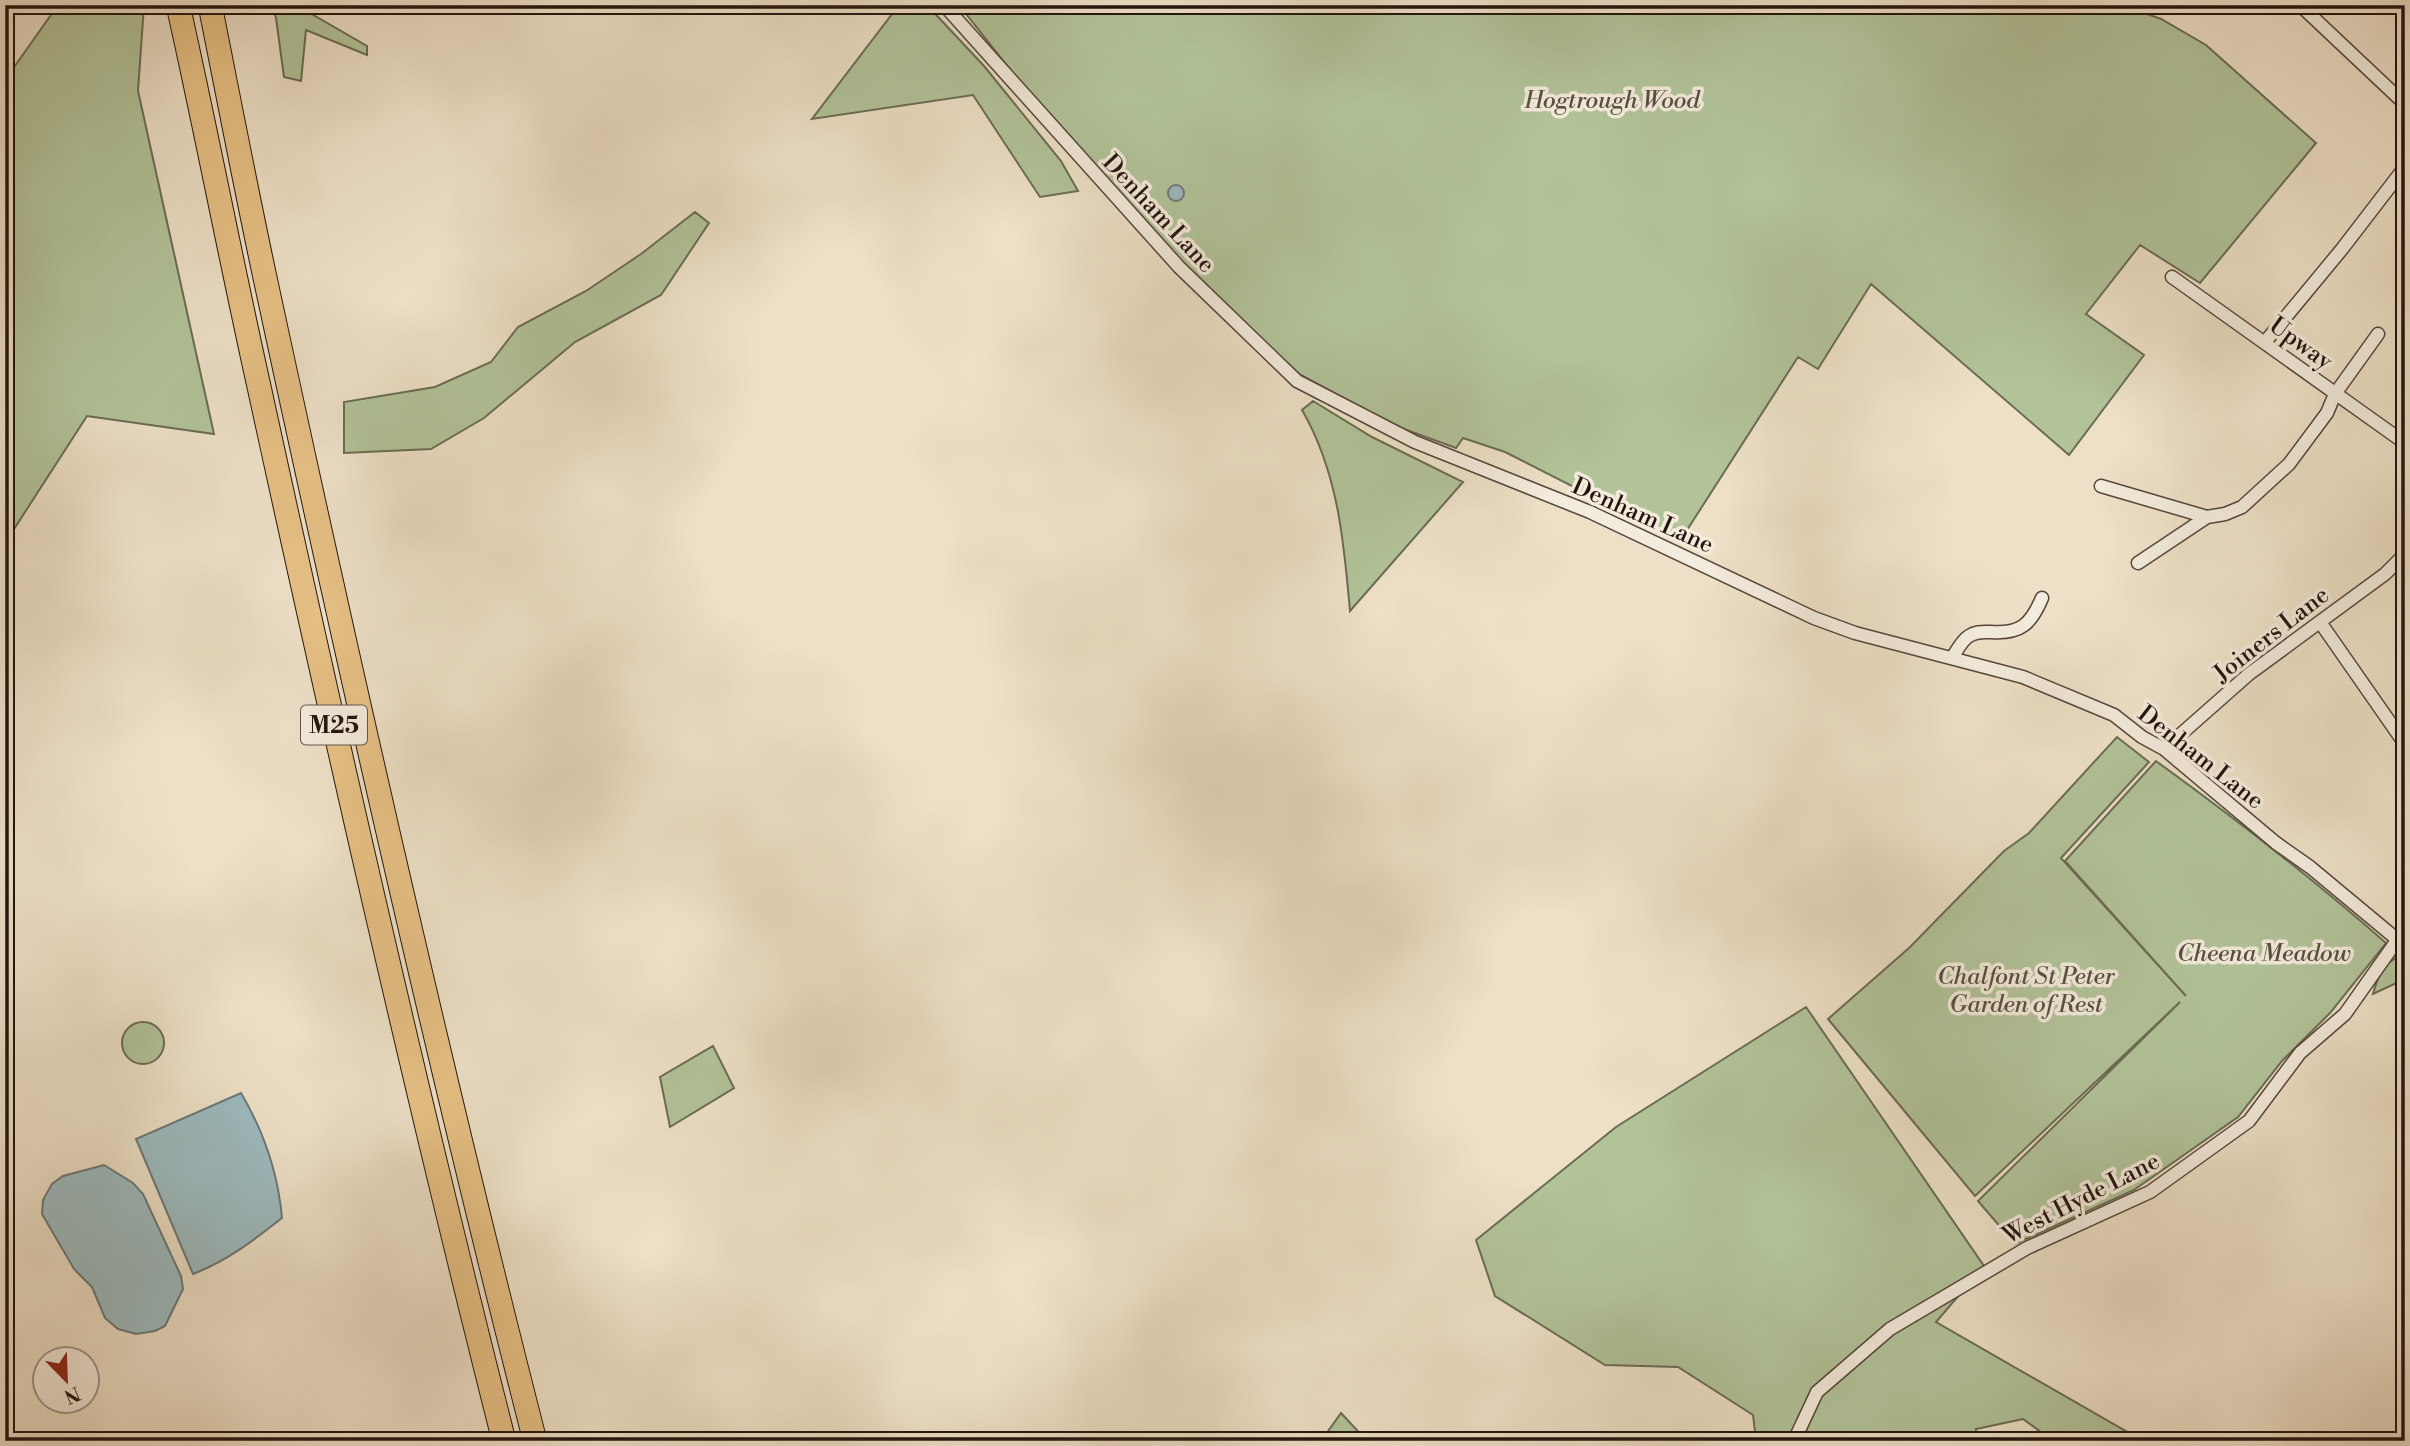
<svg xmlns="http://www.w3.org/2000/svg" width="2410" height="1446" font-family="'Libre Bodoni',serif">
  <rect width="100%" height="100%" fill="#ede0c7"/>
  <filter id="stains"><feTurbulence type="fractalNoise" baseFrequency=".00286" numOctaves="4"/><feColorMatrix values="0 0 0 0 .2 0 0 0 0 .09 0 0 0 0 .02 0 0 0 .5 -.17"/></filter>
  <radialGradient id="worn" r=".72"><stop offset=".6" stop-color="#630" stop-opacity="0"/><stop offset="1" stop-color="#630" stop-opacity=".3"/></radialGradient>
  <path fill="#b2c39a" stroke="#6a6c54" stroke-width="2" d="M58,5H144L138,91L214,434L87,416L5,543V80Z
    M271,5H296L367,46V55L306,30L301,81L284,77L276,18Z
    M899,5H927L984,66L1061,161L1078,191L1040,197L973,95L812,119Z
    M959,5H2123L2161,19L2206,45L2316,143L2200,283L2140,245L2086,314L2144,355L2069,455L1871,284L1818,369L1798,357L1680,541L1505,452L1463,438L1456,448L1393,425L1299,374L1253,333L1207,286L1196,288L1067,141Z
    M695,212L709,223L661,295L575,342L484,418L431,449L344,453V402L435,387L491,362L518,327L586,291L641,254Z
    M1313,401L1372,437L1463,482L1350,611C1344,542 1338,472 1302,410Z
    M2117,737L2149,762L2061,858L2186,996L2065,861L2156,761C2236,819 2312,878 2386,943L2330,1013L2282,1061L2238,1117L2134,1190L2015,1244L1978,1201L2180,1002L1975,1196L1828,1019L1909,948L2004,851L2029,833Z
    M2398,957L2405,968V979L2373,994C2377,979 2383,963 2398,957Z
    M1806,1007L1984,1266L1936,1322L2143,1441H2053L2023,1419L1976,1429V1441H1756L1753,1415L1678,1367L1605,1365L1495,1296L1476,1240L1616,1127Z
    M122 1043a21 21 0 1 1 42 0a21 21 0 1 1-42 0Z
    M713,1046L734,1088L670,1127L660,1077Z
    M1341,1413L1367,1441H1321Z"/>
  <path fill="#9dbbbf" stroke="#6c7879" stroke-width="2" d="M1168 193a8 8 0 1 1 16 0a8 8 0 1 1-16 0Z
    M241,1093C264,1132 278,1173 282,1218C254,1240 227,1261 193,1274L136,1139Z
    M104,1165L133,1183L143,1194L181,1276L183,1289L165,1326L155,1331L136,1334L118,1329L105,1318L92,1287L74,1269L42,1214L43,1200L52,1184L63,1176Z"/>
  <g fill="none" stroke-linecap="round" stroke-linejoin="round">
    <defs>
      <path id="street" d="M944,5L1179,267L1297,381L1415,442L1590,512L1814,618L1855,633L2023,677L2114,715L2142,737L2164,749L2276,843L2310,867L2405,946
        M2300,5L2405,104
        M2172,277L2405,443
        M2265,342L2342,249L2405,167
        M2101,486L2207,517
        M2138,563L2207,517L2225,514L2242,507L2289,464L2327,413L2335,394L2378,334
        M2320,622L2405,744
        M1952,658C1957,651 1961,641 1969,636C1976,631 1983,632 1991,632C2021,634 2031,624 2042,598
        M2164,749L2249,674L2385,574L2405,554
        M1794,1441L1817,1392L1890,1329L2027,1248L2150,1192L2249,1121L2300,1053L2345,1014L2398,939"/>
      <path id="highway" d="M178,5C206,130 230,256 258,382C335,736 415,1090 504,1441
        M210,5C228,95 245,184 264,273C348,664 436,1054 535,1441"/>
    </defs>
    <use href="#street" stroke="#56473d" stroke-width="15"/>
    <use href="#highway" stroke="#23140f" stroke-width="25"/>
    <use href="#street" stroke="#f3ebdb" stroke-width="12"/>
    <use href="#highway" stroke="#e6c084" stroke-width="23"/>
  </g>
  <g text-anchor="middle" stroke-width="7" stroke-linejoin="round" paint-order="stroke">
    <rect fill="#f3ebdb" stroke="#61544c" stroke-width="2" x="301" y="705.5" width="66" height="39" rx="5"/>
    <g font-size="23" font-weight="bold" fill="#23140f">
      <text x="334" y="733">M25</text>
    </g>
    <g font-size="24" font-style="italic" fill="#555140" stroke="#f3ebdb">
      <text x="1612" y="108">Hogtrough Wood</text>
      <text x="2264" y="961">Cheena Meadow</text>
      <text x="2026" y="984">Chalfont St Peter<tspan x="2026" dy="28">Garden of Rest</tspan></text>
    </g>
    <g font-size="24" fill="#23140f" stroke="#f3ebdb">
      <text transform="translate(1159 213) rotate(47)" y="8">Denham Lane</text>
      <text transform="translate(2301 343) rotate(36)" y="8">Upway</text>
      <text transform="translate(1643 515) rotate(24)" y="8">Denham Lane</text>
      <text transform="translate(2271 634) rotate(-38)" y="8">Joiners Lane</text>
      <text transform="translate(2201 757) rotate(38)" y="8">Denham Lane</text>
      <text transform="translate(2081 1198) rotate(-27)" y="8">West Hyde Lane</text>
    </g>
  </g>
  <rect width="2410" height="1446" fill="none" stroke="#ede0c7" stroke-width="28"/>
  <rect x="7" y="7" width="2396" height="1432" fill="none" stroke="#23140f" stroke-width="3.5"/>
  <rect x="14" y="14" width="2382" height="1418" fill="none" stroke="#23140f" stroke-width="2"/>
  <g transform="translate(66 1380) rotate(157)"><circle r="33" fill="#f3ebdb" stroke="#a09589" stroke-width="2"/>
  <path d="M0-5L12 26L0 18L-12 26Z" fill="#8f2418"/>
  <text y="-10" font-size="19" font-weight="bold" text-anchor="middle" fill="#23140f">N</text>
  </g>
  <rect width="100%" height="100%" filter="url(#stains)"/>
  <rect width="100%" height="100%" fill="url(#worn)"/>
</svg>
